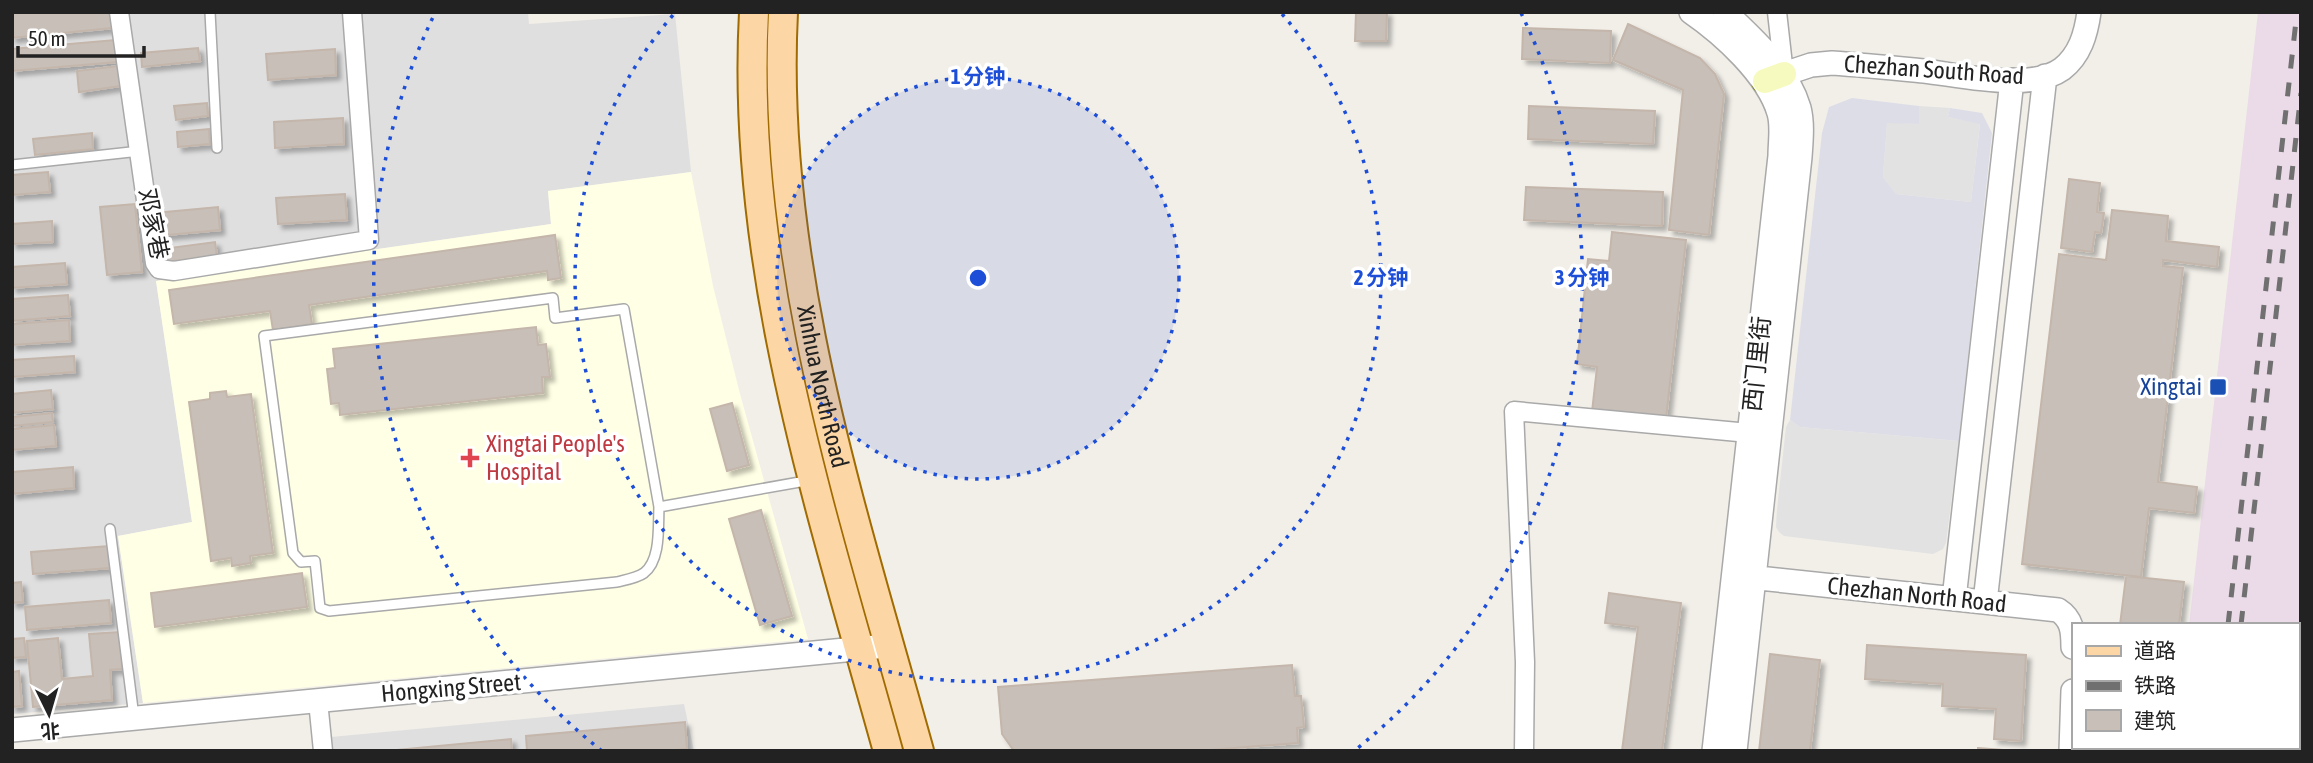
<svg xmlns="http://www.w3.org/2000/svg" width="2313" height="763" font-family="'Asap Condensed','Noto Sans SC',sans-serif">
  <defs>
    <filter id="shadow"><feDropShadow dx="4.5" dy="4.5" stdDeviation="2" flood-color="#0004"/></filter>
  </defs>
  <rect width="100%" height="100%" fill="#f2efe9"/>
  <path fill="#e0dfdf" d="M12,12H528L529,24L675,14L691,172L548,191L551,224L156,281L192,522L118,536L143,703L12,714Z
    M684,704L694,751H332L331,737Z"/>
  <path fill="#ebdbe8" d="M2258,12H2301V751H2175V747H2297V625H2189Z"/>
  <path fill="#ffffe5" d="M691,172L713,286L740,394L808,639L143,703L118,536L192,522L156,281L551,224L548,191Z"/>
  <path fill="#e2e2e2" d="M1919,106L1950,108L1948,117L1980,123L1971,202L1896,194L1883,177L1887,122L1919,124Z
    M1790,420L1800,427L1959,441L1946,543L1943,549L1933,554L1784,536L1779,532L1776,527L1777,509L1786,427Z"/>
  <path fill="#dddde8" d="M1852,98L1919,106V124L1887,123L1883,177L1896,194L1971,202L1980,124L1948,117L1950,108L1982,113L1992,133L1959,441L1800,427L1790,420L1822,133L1829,107Z"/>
  <path fill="#c7bfb8" stroke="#c4b6ab" stroke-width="2" filter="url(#shadow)" d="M12,12H111L113,28L12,38Z
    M1356,12H1387L1386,41H1355Z
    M1628,24L1700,58L1715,74L1724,94L1709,235L1669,230L1683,90L1613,60Z
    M1523,28L1611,31L1610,63L1522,59Z
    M115,40L118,62L12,71V49Z
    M198,48L200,61L142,67L141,53Z
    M335,49L336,75L268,80L266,54Z
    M118,66L121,86L79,92L77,71Z
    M207,103L208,116L176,120L174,106Z
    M1529,106L1655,111L1653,144L1528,139Z
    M343,118L344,144L275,148L274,122Z
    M209,129L210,144L178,147L177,132Z
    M92,133L93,149L35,155L33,139Z
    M48,172L50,192L12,195V175Z
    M2069,179L2100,183L2097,212L2104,213L2101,233L2095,232L2092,252L2061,248Z
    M1526,187L1663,192L1662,226L1524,220Z
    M345,194L347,220L278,224L276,198Z
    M135,204L142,272L107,275L100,207Z
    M218,207L220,230L157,236L155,213Z
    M2112,210L2168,216L2166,241L2219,247L2217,267L2163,260V266L2183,268L2158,482L2197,487L2194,513L2149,508L2141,577L2022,564L2059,254L2106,260Z
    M52,221L53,242L12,244V224Z
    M1612,232L1686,240L1666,419L1592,412L1597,367L1577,364L1588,259L1609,261Z
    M555,235L561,278L548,280L547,271L309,305L312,324L273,330L270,311L174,324L169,290Z
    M215,242L217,256L164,262L162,249Z
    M65,263L67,284L12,288V267Z
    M68,295L70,316L12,321V299Z
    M69,320L70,341L12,345V324Z
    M536,327L538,345L546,344L550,377H542L543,393L340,415L339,403L331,404L327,369L335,368L333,349Z
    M74,356L75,372L12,377V360Z
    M51,390L53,409L12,413V394Z
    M226,391L227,397L251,394L273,553L250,556L251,563L232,566L231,558L211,561L189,402L210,399V393Z
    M732,403L749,465L727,471L710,409Z
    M52,413L53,422L12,426V417Z
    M54,425L56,446L12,450V429Z
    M73,467L74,488L12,494V472Z
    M761,510L792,616L760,625L729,519Z
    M109,546L110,568L33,574L31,552Z
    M302,573L307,607L155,627L151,593Z
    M2126,576L2184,582L2179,625H2120Z
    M21,582L23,602L12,603V583Z
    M1609,593L1681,603L1662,751H1622L1638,627L1605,623Z
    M109,600L111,623L27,630L25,607Z
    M120,632L123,669L110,670L112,700L33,707L27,641L58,638L62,679L93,676L89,634Z
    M24,638L26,657L12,658V639Z
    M1867,645L2026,655L2021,741L1994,739L1996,709L1942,706L1943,684L1865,679Z
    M1770,654L1820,660L1810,751H1759Z
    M1292,665L1295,696H1301L1304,727L1297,728L1298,743L1197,751H1014L1002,734L998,687Z
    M19,671L22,706L12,707V672Z
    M685,722L687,749L664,751H527L526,736Z
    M511,739L512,751H386Z
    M1978,748L2017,751H1978Z"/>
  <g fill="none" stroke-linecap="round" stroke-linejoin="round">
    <defs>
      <path id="service" d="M210,12L217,148
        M12,165L140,151
        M659,507C658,527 661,560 644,573C637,578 625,580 617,582L329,611L320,608L315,561L301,562L293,553L264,336L553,298L555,318L624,309L659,507L811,480
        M110,529L134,717"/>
      <path id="minor" d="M119,12L155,263L159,269L174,271L369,240L352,12
        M1777,12L1784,74
        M318,701L323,751
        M1524,751L1525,662L1514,411L1749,433"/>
      <path id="tertiary" d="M1691,12C1723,34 1768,75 1779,113C1783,126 1780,142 1780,156L1714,751
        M1725,12C1754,40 1787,68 1799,108C1803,123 1801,142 1800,157L1735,751
        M1784,74L1811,65L1832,63C1863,65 1893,68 1924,71C1960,75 2030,92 2062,69C2080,55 2086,34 2089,12
        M1740,576L2058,610C2072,619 2073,631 2073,647
        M1954,599L2012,80
        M1985,602L2045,76
        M12,730L876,647
        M2071,751L2073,691"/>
      <path id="secondary" d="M1765,81L1784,74"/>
      <g id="primary">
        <path d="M754,12C740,266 821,509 888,751"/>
        <path id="s1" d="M783,12C770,266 852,509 919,751"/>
      </g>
    </defs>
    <use href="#service" stroke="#a9a9a9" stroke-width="12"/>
    <use href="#minor" stroke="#a9a9a9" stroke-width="21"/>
    <use href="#tertiary" stroke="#a9a9a9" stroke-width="26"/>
    <use href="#secondary" stroke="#707d05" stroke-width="28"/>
    <use href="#primary" stroke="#a06b00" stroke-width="32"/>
    <use href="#service" stroke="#fff" stroke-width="9"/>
    <use href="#minor" stroke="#fff" stroke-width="18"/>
    <use href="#tertiary" stroke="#fff" stroke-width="23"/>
    <use href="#secondary" stroke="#f7fabf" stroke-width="24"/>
    <use href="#primary" stroke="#fcd6a4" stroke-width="28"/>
    <path stroke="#707070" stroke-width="5" stroke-dasharray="14 14" stroke-linecap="butt" d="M2228,625L2297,12
      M2241,625L2301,93
      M2214,751V747
      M2226,751L2227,747"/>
  </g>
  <circle cx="978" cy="278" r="201" fill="#1d4ed8" fill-opacity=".12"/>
  <g fill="none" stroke="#1d4ed8" stroke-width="3.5" stroke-dasharray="3.5 7">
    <circle cx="978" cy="278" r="201"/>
    <path d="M1282 14A403 403 0 1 1 674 14"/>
    <path d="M602 751A604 604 0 0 1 435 13M1521 13A604 604 0 0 1 1354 751"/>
  </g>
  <rect fill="#1a4fb4" stroke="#fff" stroke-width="2.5" x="2209" y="378" width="18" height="18" rx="3.5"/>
  <path fill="#e0444e" stroke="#fff" stroke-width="2.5" d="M466.5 447.5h7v7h7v7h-7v7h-7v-7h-7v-7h7z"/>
  <g text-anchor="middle" stroke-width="7" stroke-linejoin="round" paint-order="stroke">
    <g font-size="24" fill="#222" stroke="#fff">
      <text transform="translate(1934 70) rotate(4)" y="8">Chezhan South Road</text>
      <text transform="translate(153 224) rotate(79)" y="8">邓家巷</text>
      <text transform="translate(1757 364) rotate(-84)" y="8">西门里街</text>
      <text dy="8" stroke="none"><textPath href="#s1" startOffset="378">Xinhua North Road</textPath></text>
      <text transform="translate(1917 595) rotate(6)" y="8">Chezhan North Road</text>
      <text transform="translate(451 688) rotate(-5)" y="8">Hongxing Street</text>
    </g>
    <g font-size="24" fill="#164399" stroke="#fff" text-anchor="end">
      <text x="2202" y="395">Xingtai</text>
    </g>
    <g font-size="24" fill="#be3a42" stroke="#fff" text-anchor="start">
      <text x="486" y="452">Xingtai People's<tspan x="486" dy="28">Hospital</tspan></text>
    </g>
  </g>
  <circle cx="978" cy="278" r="10" fill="#1d4ed8" stroke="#fff" stroke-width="3.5"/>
  <g font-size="21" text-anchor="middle" font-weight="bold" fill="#1d4ed8" stroke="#fff" stroke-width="7" stroke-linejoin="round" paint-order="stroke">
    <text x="978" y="84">1 分钟</text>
    <text x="1381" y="285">2 分钟</text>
    <text x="1582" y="285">3 分钟</text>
  </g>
  <rect width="2313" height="763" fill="none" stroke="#222222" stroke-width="28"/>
  <rect x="2072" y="623" width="228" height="126" fill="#ffffff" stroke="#a7a7a7" stroke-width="2"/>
  <rect x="2086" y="646" width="35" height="10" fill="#fcd6a4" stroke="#a7a7a7" stroke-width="2"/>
  <text x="2134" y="658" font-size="21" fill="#222222">道路</text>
  <rect x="2086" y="681" width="35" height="10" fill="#707070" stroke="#a7a7a7" stroke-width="2"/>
  <text x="2134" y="693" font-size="21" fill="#222222">铁路</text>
  <rect x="2086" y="710" width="35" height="21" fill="#c7bfb8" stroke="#a7a7a7" stroke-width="2"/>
  <text x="2134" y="728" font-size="21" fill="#222222">建筑</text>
  <g transform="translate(49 714) rotate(175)" stroke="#ffffff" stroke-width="5" paint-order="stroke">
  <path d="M0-5L12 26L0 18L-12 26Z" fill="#222222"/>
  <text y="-10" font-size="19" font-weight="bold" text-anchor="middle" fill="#222222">北</text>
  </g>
  <path d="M18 46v10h126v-10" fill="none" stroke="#222222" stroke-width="3.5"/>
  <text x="28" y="46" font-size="21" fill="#222222" stroke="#ffffff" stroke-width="5" paint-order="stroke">50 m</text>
</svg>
